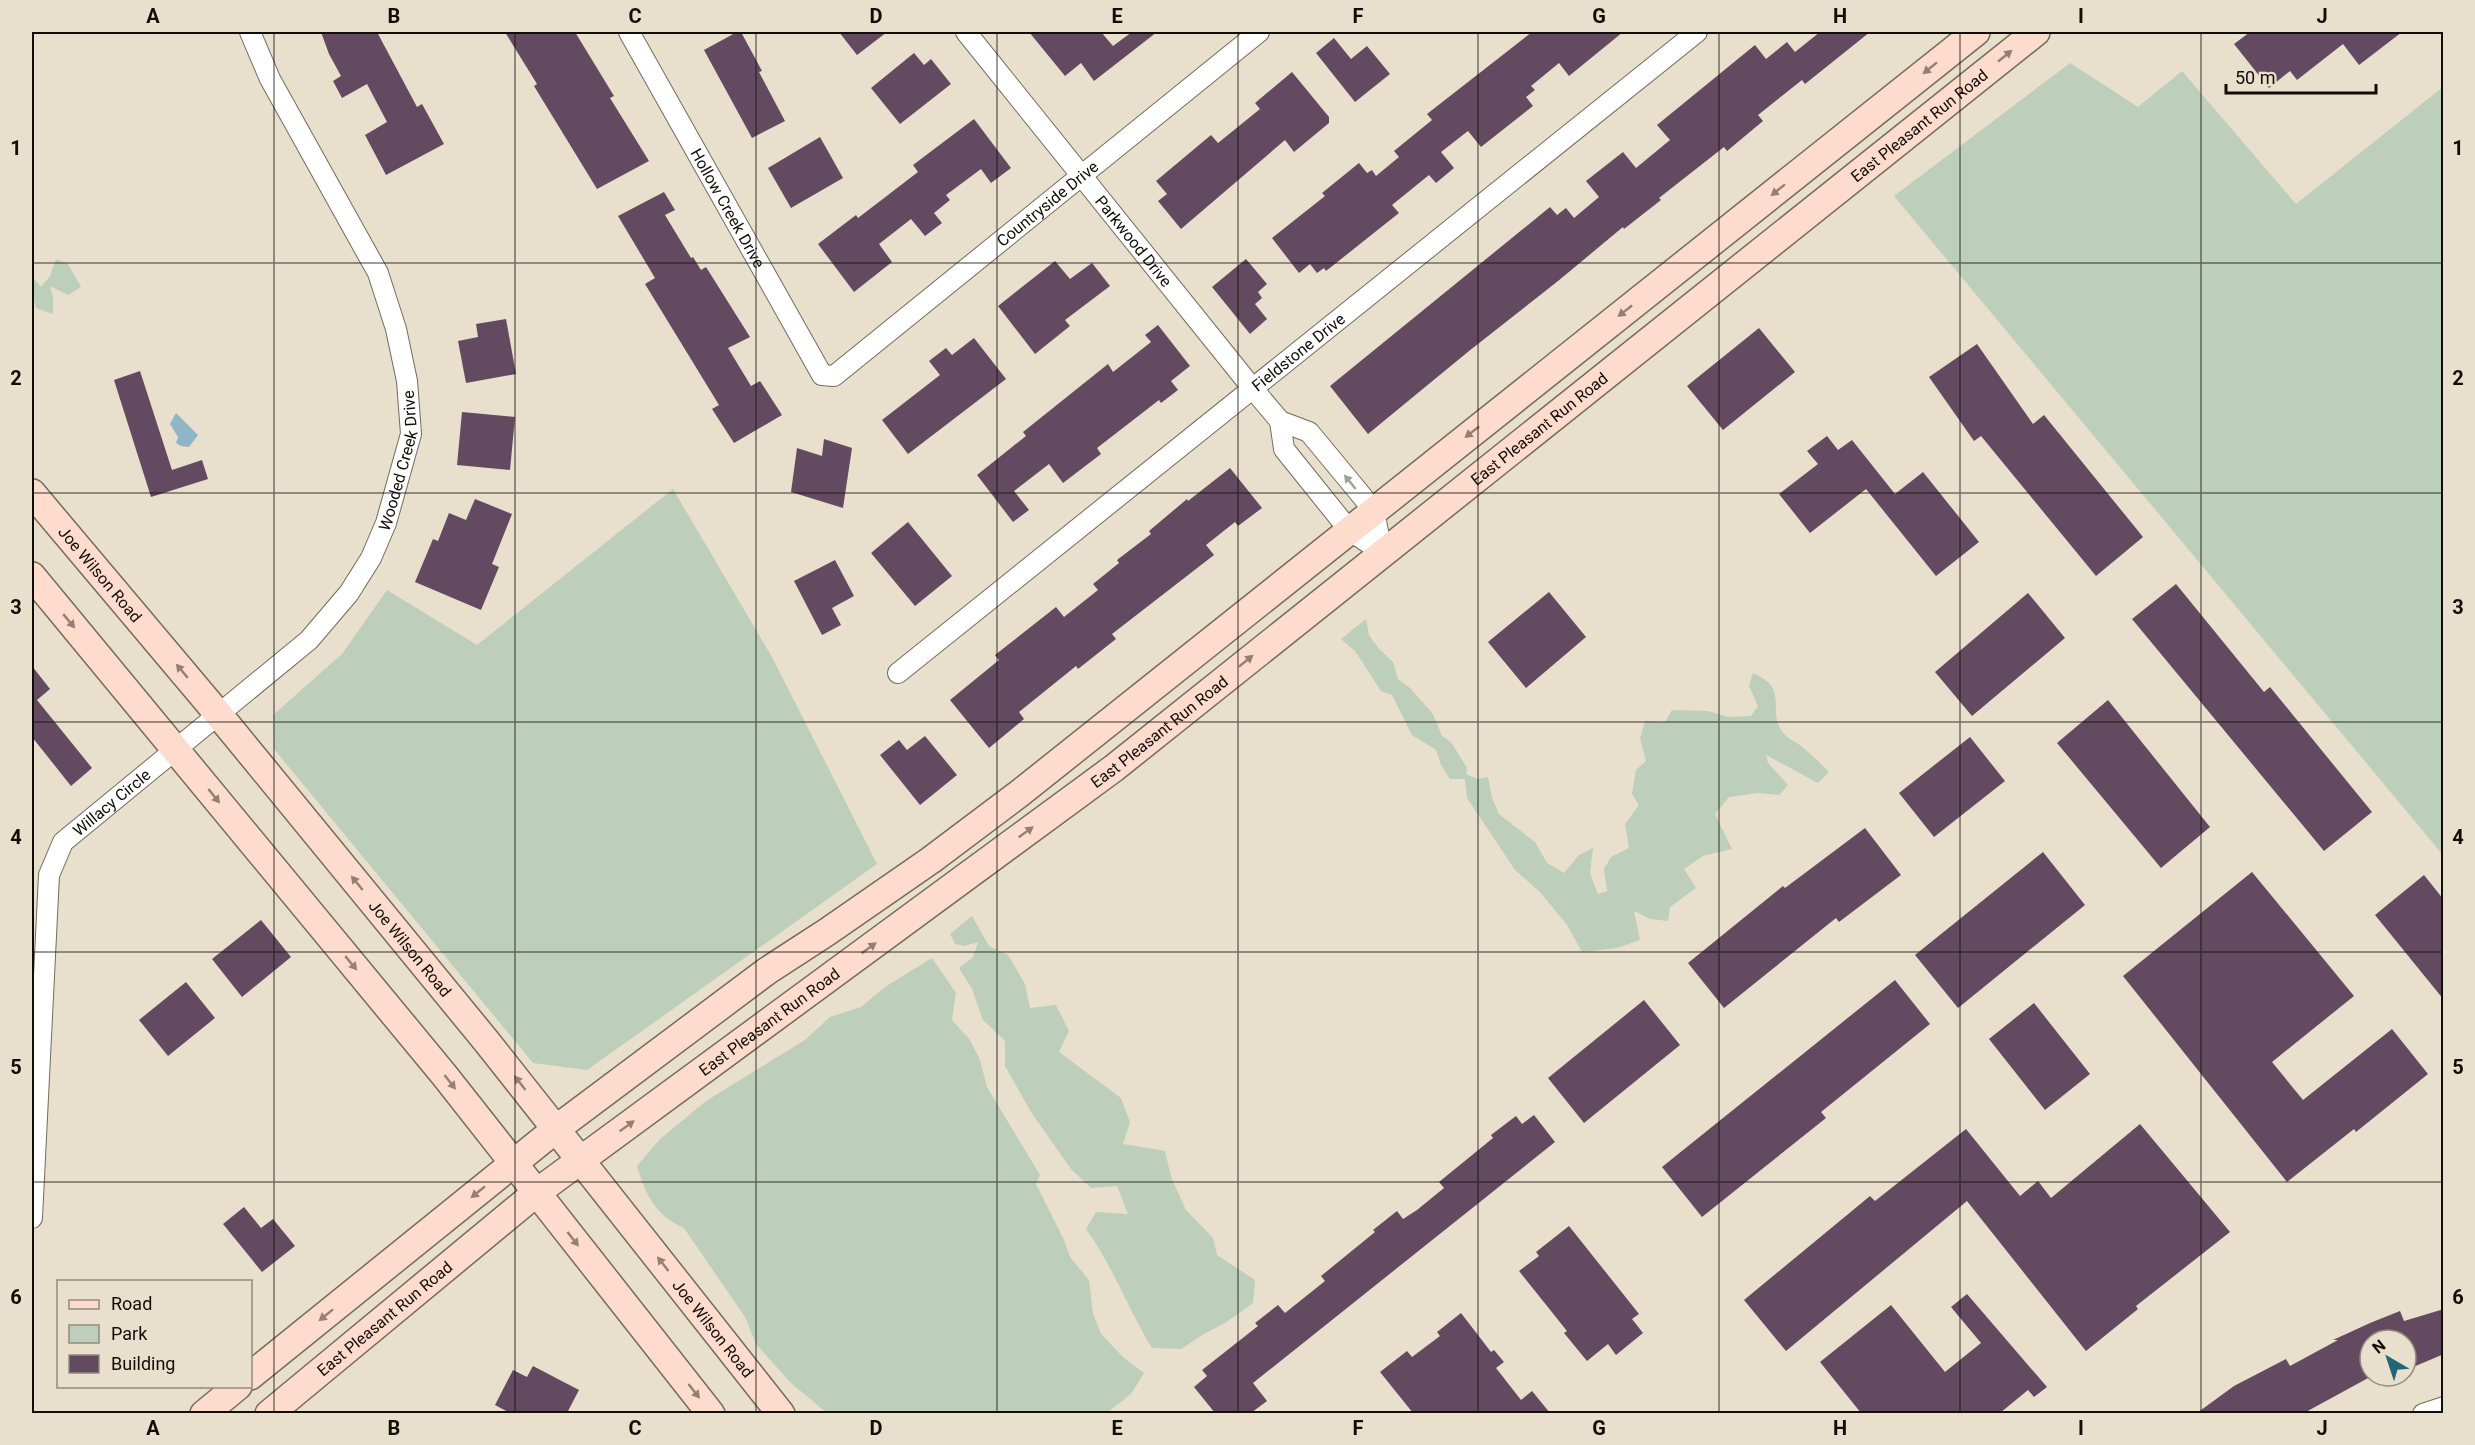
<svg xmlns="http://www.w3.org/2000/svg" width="2475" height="1445" font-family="Roboto,sans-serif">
  <rect width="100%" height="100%" fill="#e8dfcd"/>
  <path fill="#bdcfba" d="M2070,63L2138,107L2182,71L2296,204L2443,87V855L1894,196Z
    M56,259L68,264L81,287L68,295L50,286L53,297V314L36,308L32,293V262L34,265L32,276L41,287L50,276Z
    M673,489L772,657L877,864L587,1070L533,1063L274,749L273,715L342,654L387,590L477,645Z
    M1366,619L1369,635L1379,649L1393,662L1398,679L1410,688L1433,714L1442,736L1451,742L1467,768L1466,774L1478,779L1488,777L1492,798L1499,814L1535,842L1547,863L1564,873L1579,855L1593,848L1590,873L1598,894L1607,891L1604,869L1611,857L1629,848L1625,824L1639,805L1632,794L1636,770L1646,761L1640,738L1645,721L1665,722L1672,710L1708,711L1728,717L1751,716L1758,706L1749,686L1753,673C1792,689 1764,712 1785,735C1789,739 1796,742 1801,746C1811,754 1820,763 1829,772L1818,783L1766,755L1768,763L1788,785L1779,795L1758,793L1729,797L1715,814L1732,849L1703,856L1684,869L1696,888L1670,907L1668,921L1650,919L1634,911L1640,940L1617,948L1582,952L1567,925L1541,893L1515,870L1467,798L1465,779H1450L1441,765L1436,750L1412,735L1392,695L1381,691L1355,651L1341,639Z
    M972,916L989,946L1008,955L1025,984L1030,1008L1056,1005L1069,1031L1059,1052L1121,1098L1130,1122L1123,1144L1165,1151L1171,1177L1186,1210L1213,1238L1217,1255L1255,1280L1253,1303L1225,1323L1202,1335L1181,1349L1152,1348C1128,1309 1113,1266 1086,1229L1096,1212L1128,1214L1117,1186L1091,1188L1071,1169L1031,1112L1005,1066V1041L983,1020L972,989L959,968L973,957L978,942L964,946L955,944L950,934Z
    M932,958L956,993L952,1020L970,1040L980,1060L987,1087L1040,1175L1036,1184L1064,1240L1070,1257L1089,1280L1093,1313L1101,1334L1123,1357L1144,1373L1131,1394L1107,1413H827L791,1383L756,1344L745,1317L684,1228C656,1216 645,1194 637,1166L660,1139L706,1101L805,1040L830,1017L861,1007L885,987Z"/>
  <path fill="#8eb6c7" d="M176,413L198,435L189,447L181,446L176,443L178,437L170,424Z"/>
  <path fill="#644a61" d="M321,32H377L417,107L422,104L444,144L386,175L365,135L387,122L367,84L342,98L333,81L341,76L329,54Z
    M505,32H575L614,96L610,98L649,161L597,189L534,86L537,84Z
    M737,32H741L762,71L759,72L785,121L752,138L704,50Z
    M839,32H887L857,55Z
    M1029,32H1101L1113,46L1132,32H1157L1094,81L1081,63L1065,76Z
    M1532,32H1623L1569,76L1559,63L1531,86L1535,90L1526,97L1533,106L1481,147L1468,131L1441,152L1454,168L1436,183L1429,175L1392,205L1399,213L1326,271L1324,268L1317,273L1310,264L1299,273L1272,238L1325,196L1322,193L1359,163L1367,173L1372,170L1376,176L1399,157L1394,151L1432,120L1427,114Z
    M1820,32H1870L1805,84L1802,80L1758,115L1763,121L1727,151L1724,147L1659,198L1661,200L1624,229L1623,227L1558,281L1469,351L1368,434L1330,386L1550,207L1557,215L1566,208L1574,218L1599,197L1586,181L1623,152L1636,168L1670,140L1657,125L1755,45L1766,59L1787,42L1795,52Z
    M2250,32H2402L2359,65L2343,44L2297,80L2290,71L2269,88L2234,44Z
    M1334,38L1351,59L1367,46L1390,74L1355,102L1316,53Z
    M914,53L924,65L931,59L951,84L900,124L871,88Z
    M1292,72L1329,117V123L1294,152L1285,140L1181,229L1158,201L1167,194L1156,181L1211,135L1218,143L1260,109L1255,103Z
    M974,119L1011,168L991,183L981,169L946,195L950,200L934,213L942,223L925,236L911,219L879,244L892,262L854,292L818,244L856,215L858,218L918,172L913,165Z
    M820,137L843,178L791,208L768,168Z
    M664,192L675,210L665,215L691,258L693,257L701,270L706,267L750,337L728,348L751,386L760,381L782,415L734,443L712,409L719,405L645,284L655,278L618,216Z
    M1246,259L1267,284L1258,292L1262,298L1255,304L1267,319L1250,334L1212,287Z
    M1055,261L1070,279L1092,263L1110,286L1065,320L1070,326L1035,354L998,306Z
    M506,319L516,374L466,383L458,341L478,337L476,324Z
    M1158,325L1190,366L1171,381L1178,390L1161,403L1159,400L1097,448L1101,454L1063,483L1049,464L1014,491L1029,510L1013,522L977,475L1026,436L1023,432L1108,364L1113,372L1151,342L1145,335Z
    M1759,328L1795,372L1723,430L1687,386Z
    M974,338L1006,379L908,454L882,420L940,375L929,361L946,348L952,355Z
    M1977,344L2033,424L2044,415L2143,537L2096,576L1981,436L1974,441L1929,377Z
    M140,371L172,470L202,460L208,479L151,497L114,380Z
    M462,412L515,417L510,470L457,465Z
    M1827,436L1838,450L1852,440L1895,494L1923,472L1979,542L1936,576L1866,489L1810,533L1779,494L1818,464L1807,451Z
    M824,439L852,448L843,508L791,492L797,448L822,456Z
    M1230,468L1262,508L1238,526L1235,522L1206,545L1214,555L1112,634L1116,639L1078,669L1076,666L1019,712L1024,719L989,748L950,700L999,660L995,655L1056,607L1064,617L1098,590L1093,584L1119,563L1117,560L1151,534L1149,531L1187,499L1188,501Z
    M475,499L512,514L492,564L499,567L481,610L415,582L433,539L438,541L449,513L466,520Z
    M908,522L952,576L915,606L871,553Z
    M835,560L854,596L832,608L841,625L822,635L794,581Z
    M2176,584L2264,692L2270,687L2372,812L2324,851L2132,619Z
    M1549,592L1586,637L1526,688L1488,642Z
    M2028,593L2065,638L1972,716L1935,672Z
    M32,666L50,689L37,700L92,768L71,786L32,737Z
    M2108,700L2210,827L2161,868L2057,743Z
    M925,736L957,775L920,805L880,755L899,740L907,750Z
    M1970,737L2005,781L1934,837L1899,793Z
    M1865,828L1901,875L1839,922L1836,918L1724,1008L1688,963L1783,886L1785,888Z
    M2043,852L2085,905L1958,1008L1915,955Z
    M2252,872L2354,996L2272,1062L2303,1100L2392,1029L2428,1074L2356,1132L2354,1129L2287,1182L2123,976Z
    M2424,875L2444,900V1000L2375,915Z
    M261,920L291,957L242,997L212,959Z
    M1895,980L1930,1024L1821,1112L1826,1118L1702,1217L1662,1167Z
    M186,982L215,1018L168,1056L139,1020Z
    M1644,1000L1680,1045L1584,1123L1548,1078Z
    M2034,1003L2090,1074L2045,1110L1989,1039Z
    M1534,1115L1555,1142L1253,1383L1267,1401L1251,1413H1215L1194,1387L1207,1376L1202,1370L1258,1326L1255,1323L1278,1305L1285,1313L1325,1281L1321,1276L1375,1232L1373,1230L1397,1211L1403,1219L1417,1210L1444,1188L1439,1182L1493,1138L1491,1135L1516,1116L1522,1124Z
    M2140,1124L2230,1232L2136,1306L2138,1309L2086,1351L1967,1201L1786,1351L1744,1300L1870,1196L1875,1201L1966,1129L2020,1196L2038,1181L2051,1198Z
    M244,1207L261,1228L273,1219L295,1246L262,1272L223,1224Z
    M1569,1226L1639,1314L1632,1319L1643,1333L1616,1355L1608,1344L1587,1361L1564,1333L1567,1331L1519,1271L1539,1256L1536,1252Z
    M1967,1294L2047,1387L2034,1397L2028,1390L2000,1413H1861L1820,1362L1891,1305L1945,1372L1981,1343L1951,1307Z
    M2444,1309V1354L2406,1370V1340H2370V1377L2304,1413H2197L2234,1386L2286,1359L2290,1366L2338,1340H2333L2370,1323L2400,1311L2404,1321Z
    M1461,1313L1491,1352L1494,1350L1504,1362L1496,1368L1521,1400L1532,1391L1550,1413H1413L1380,1372L1407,1351L1412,1357L1440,1336L1437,1332Z
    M533,1366L579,1390L567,1413H510L495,1405L513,1370L527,1377Z"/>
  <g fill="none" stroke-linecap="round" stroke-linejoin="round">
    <defs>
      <g id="minor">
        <path id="s1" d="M629,32L822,375L834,376L1259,32"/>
        <path id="s2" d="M966,32L1253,389L1280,421L1309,432L1357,490L1374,511L1382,552"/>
        <path d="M1280,421L1284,449L1349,530L1382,552"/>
        <path id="s3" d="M898,673L1697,32"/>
        <path id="s4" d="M32,1218L49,875L63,842L309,640L349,593L371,558L386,523L411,434L407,381L396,329L378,273L270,79L250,32"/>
        <path d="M2423,1414L2444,1407"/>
      </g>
      <g id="secondary">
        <path id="s5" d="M32,493L219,715L487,1042L781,1414"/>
        <path d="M32,576L445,1076L711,1414"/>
        <path d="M250,1376L556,1129L767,971L827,932L931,860L1020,793L1976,32"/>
        <path d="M204,1414L238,1386"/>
        <path id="s6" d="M269,1414L536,1193L1114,768L2036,32"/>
      </g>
    </defs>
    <use href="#minor" stroke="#746b5b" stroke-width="22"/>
    <use href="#secondary" stroke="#746b5b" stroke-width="30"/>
    <use href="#minor" stroke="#fff" stroke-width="20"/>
    <use href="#secondary" stroke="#fddbcd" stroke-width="27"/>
  </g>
  <defs><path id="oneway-solid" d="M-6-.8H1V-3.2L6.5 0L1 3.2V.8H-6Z" transform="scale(1.5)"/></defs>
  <g fill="#937f74">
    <use href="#oneway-solid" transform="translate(2005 56) rotate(-39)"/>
    <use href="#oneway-solid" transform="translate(1930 68) rotate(141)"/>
    <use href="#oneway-solid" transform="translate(1778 190) rotate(141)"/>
    <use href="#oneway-solid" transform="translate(1625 311) rotate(142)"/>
    <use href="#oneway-solid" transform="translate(1472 432) rotate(142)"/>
    <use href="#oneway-solid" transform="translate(69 621) rotate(50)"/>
    <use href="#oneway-solid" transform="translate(1246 661) rotate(-39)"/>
    <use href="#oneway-solid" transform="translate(182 671) rotate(-130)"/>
    <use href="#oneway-solid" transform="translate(214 796) rotate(51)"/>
    <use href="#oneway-solid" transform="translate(1026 832) rotate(-36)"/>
    <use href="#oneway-solid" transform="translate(357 883) rotate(-129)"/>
    <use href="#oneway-solid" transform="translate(869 948) rotate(-36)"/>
    <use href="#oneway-solid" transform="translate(351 963) rotate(50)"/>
    <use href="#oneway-solid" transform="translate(450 1082) rotate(52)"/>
    <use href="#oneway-solid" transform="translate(520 1083) rotate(-128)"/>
    <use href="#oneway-solid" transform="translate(627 1126) rotate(-36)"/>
    <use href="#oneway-solid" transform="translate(478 1192) rotate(141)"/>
    <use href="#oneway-solid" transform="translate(573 1239) rotate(52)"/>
    <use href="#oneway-solid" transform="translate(663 1264) rotate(-128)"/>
    <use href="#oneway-solid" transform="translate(326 1315) rotate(141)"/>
    <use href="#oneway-solid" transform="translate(694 1391) rotate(52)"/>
  </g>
  <use fill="#a09f9c" href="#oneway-solid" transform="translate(1350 482) rotate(-129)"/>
  <path fill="none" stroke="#110e08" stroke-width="1.5" stroke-opacity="0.55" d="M274,32V1414M515,32V1414M756,32V1414M997,32V1414M1238,32V1414M1478,32V1414M1719,32V1414M1960,32V1414M2201,32V1414M32,263H2444M32,493H2444M32,722H2444M32,952H2444M32,1182H2444"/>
  <g text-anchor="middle" stroke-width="6" stroke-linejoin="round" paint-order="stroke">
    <g font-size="16" fill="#110e08" stroke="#e8dfcd">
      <text dy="6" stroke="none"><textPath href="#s6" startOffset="2094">East Pleasant Run Road</textPath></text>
      <text dy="6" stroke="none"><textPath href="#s1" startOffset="680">Countryside Drive</textPath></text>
      <text dy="6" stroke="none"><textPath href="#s1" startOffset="202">Hollow Creek Drive</textPath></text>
      <text dy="6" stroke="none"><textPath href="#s2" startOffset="268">Parkwood Drive</textPath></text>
      <text dy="6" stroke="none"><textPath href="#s3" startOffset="513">Fieldstone Drive</textPath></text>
      <text dy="6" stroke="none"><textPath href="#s6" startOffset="1608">East Pleasant Run Road</textPath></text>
      <text dy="6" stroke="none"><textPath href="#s4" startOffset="903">Wooded Creek Drive</textPath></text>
      <text dy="6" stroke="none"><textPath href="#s5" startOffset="106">Joe Wilson Road</textPath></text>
      <text dy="6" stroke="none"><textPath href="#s6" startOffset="1122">East Pleasant Run Road</textPath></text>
      <text dy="6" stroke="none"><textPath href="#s4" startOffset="442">Willacy Circle</textPath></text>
      <text dy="6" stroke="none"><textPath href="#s5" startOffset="592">Joe Wilson Road</textPath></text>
      <text dy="6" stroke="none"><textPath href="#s6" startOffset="636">East Pleasant Run Road</textPath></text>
      <text dy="6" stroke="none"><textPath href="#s6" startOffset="150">East Pleasant Run Road</textPath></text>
      <text dy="6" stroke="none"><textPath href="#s5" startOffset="1078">Joe Wilson Road</textPath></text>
    </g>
  </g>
  <rect width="2475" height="1445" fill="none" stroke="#e8dfcd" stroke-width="66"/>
  <rect x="57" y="1280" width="195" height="108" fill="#e8dfcd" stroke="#928b7e" stroke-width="1.5"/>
  <rect x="69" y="1300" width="30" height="9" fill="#fddbcd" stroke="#928b7e" stroke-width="1.5"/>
  <text x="111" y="1310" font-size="18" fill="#110e08">Road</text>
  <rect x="69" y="1325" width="30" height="18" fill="#bdcfba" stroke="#928b7e" stroke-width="1.5"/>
  <text x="111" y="1340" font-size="18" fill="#110e08">Park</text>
  <rect x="69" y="1355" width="30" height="18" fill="#644a61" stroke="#928b7e" stroke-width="1.5"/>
  <text x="111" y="1370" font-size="18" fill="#110e08">Building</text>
  <g transform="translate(2388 1358) rotate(321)"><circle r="28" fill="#e8dfcd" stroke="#928b7e" stroke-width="1.5"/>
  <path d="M0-4.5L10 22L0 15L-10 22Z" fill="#236678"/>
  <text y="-9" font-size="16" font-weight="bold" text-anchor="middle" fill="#110e08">N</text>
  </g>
  <path d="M2226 84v9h150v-9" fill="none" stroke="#110e08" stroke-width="3"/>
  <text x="2235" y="84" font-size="18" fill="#110e08" stroke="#e8dfcd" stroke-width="4.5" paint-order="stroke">50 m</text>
  <rect x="33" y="33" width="2409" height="1379" fill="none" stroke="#110e08" stroke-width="2"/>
  <g font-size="20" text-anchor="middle" font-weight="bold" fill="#110e08">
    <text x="153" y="23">A</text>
    <text x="394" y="23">B</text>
    <text x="635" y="23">C</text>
    <text x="876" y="23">D</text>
    <text x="1117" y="23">E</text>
    <text x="1358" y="23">F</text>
    <text x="1599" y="23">G</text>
    <text x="1840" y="23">H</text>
    <text x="2081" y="23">I</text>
    <text x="2322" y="23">J</text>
    <text x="16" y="155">1</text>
    <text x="2458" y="155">1</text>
    <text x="16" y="385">2</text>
    <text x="2458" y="385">2</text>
    <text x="16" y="614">3</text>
    <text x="2458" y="614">3</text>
    <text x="16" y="844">4</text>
    <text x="2458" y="844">4</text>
    <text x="16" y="1074">5</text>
    <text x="2458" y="1074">5</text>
    <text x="16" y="1304">6</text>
    <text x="2458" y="1304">6</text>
    <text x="153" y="1435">A</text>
    <text x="394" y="1435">B</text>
    <text x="635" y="1435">C</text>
    <text x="876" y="1435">D</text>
    <text x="1117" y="1435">E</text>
    <text x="1358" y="1435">F</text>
    <text x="1599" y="1435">G</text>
    <text x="1840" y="1435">H</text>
    <text x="2081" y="1435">I</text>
    <text x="2322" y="1435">J</text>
  </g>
</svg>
